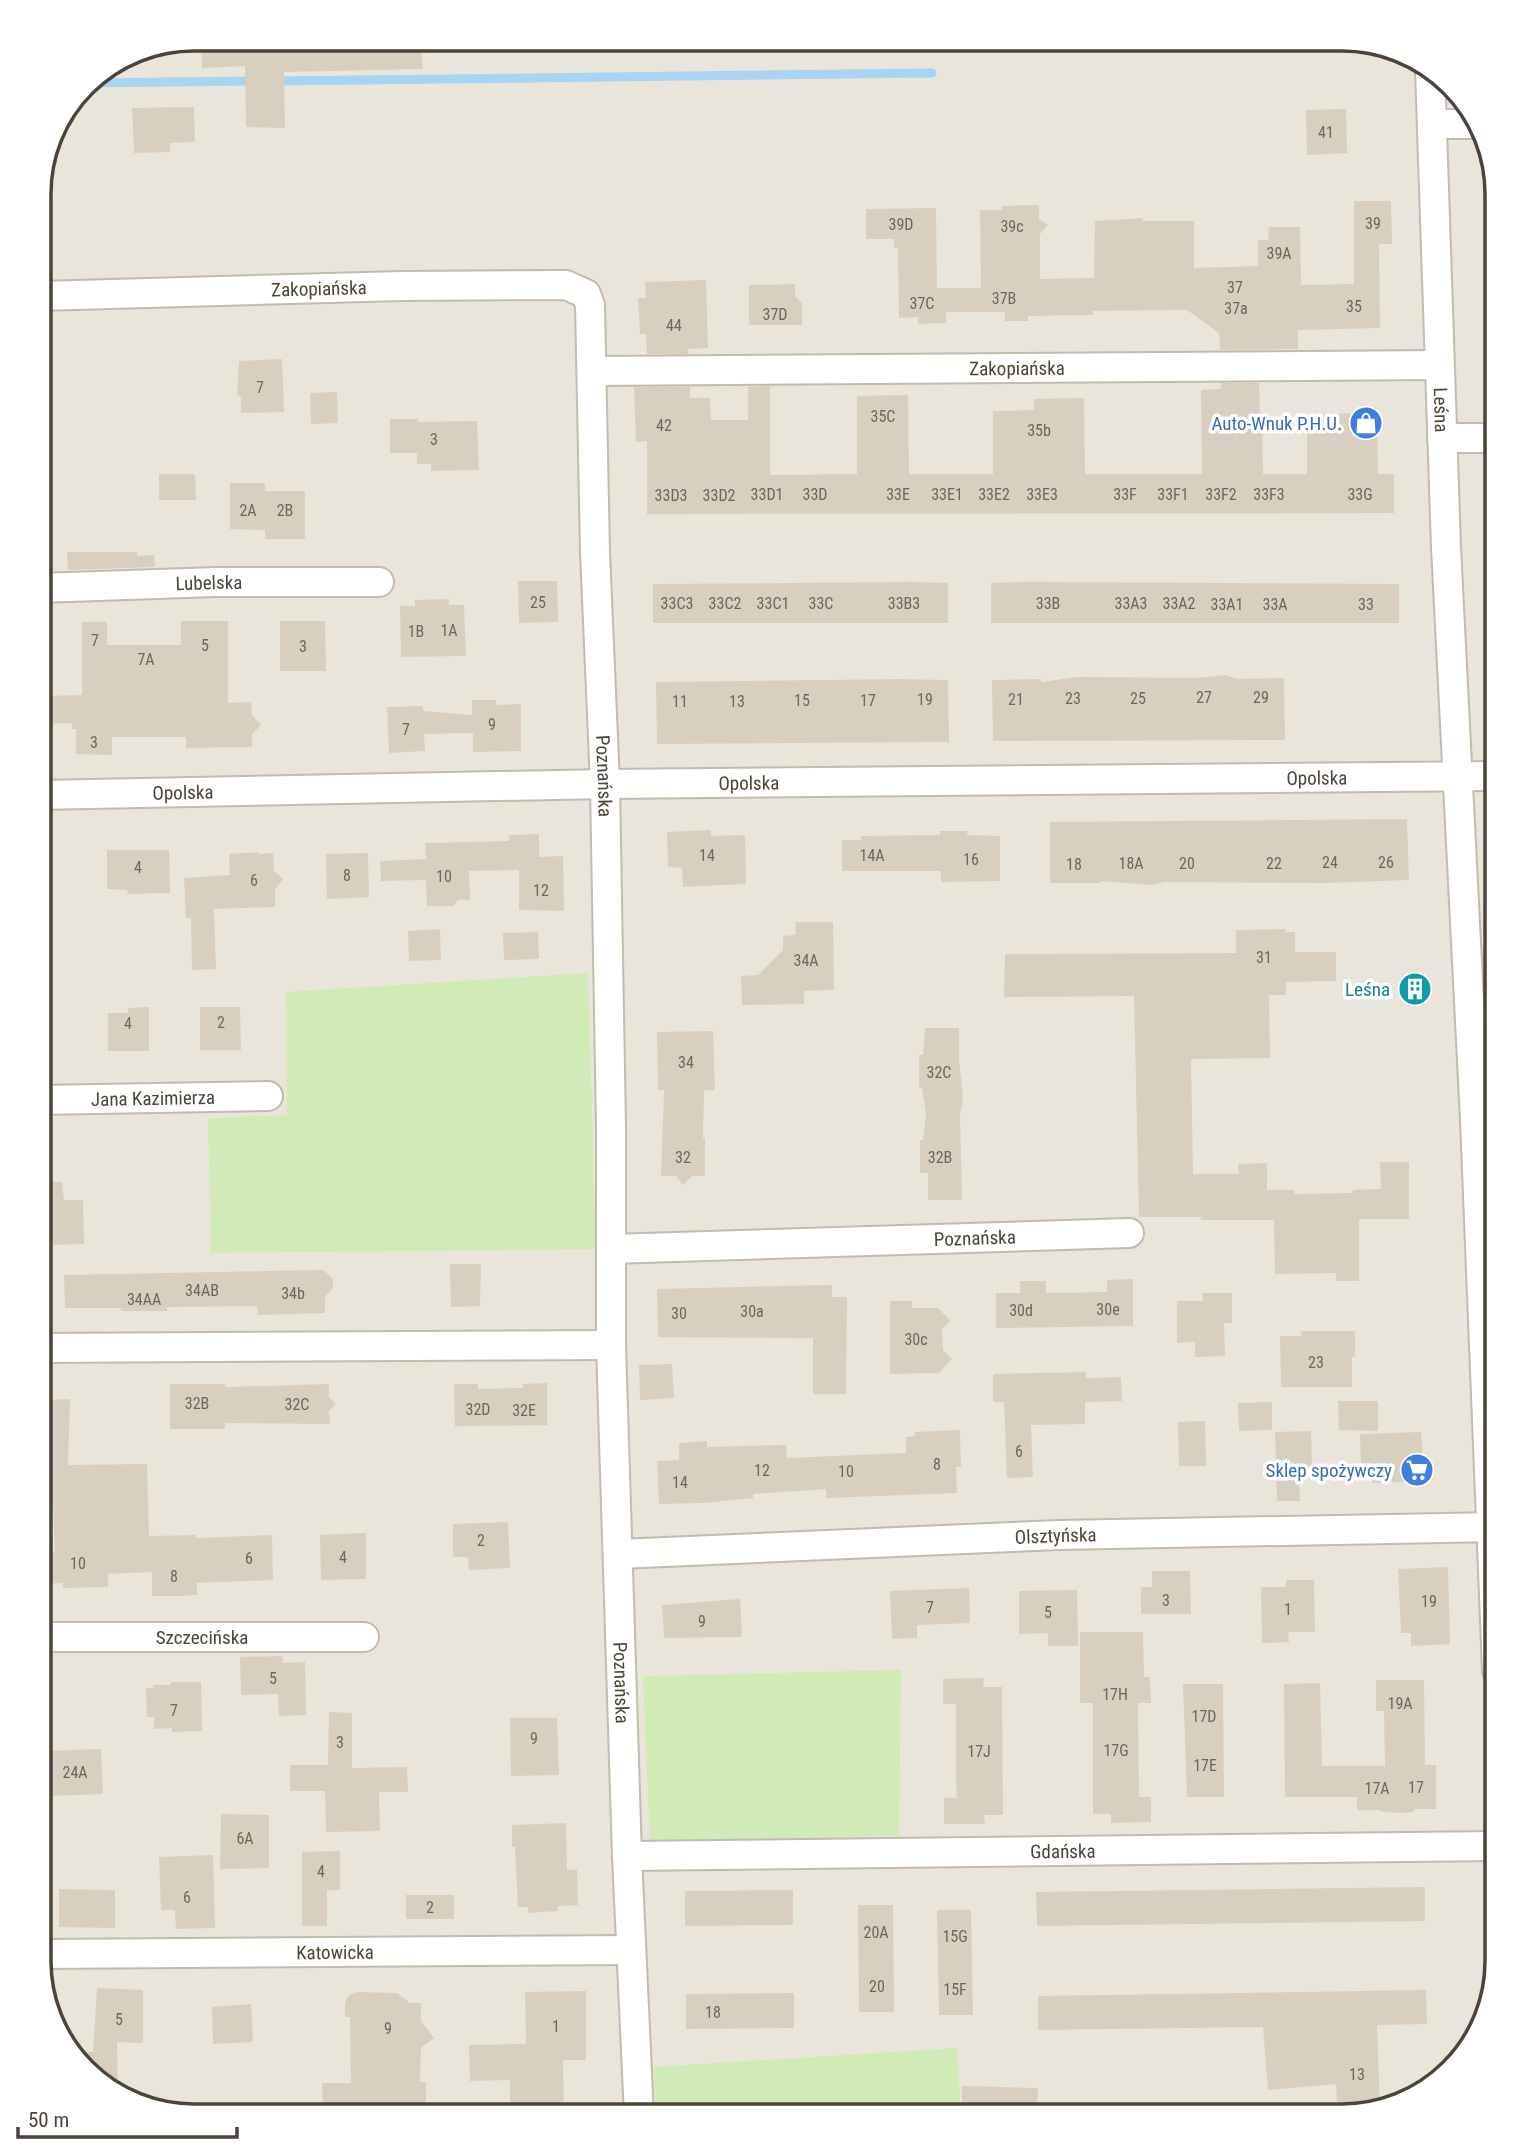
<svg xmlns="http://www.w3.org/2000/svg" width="1536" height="2155" font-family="'Roboto Condensed',sans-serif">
  <rect width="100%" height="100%" fill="#f6f3ec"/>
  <path fill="#eae5da" d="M194,39H1352L1420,60L1476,116L1497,194V1961L1477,2038L1420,2095L1342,2116H184L116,2095L60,2039L39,1961V184L55,125L91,77L135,50Z"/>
  <path fill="#d2eab5" d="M588,973L596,1249L211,1253L208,1118L287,1115L286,992Z
    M901,1670L899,1836L650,1841L643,1676Z
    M957,2048L961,2116H656L653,2067Z"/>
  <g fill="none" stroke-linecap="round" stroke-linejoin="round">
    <path stroke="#a9d4f2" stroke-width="9" d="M274,81L932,73
      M87,83L256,81"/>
  </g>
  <path fill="#d8cfc1" d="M201,38L283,39V43H335V39H362V42L421,41L423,69L284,72L285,128L246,127L245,66L202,68Z
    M194,107L195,142L170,143V152L134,153L132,108Z
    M1346,109L1347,153L1307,155L1306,110Z
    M1354,201H1391L1392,244H1379L1380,328L1298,330V349L1220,350L1219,333L1187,310L1093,311V315L1028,316V321H1005V312H946V323L918,324V317L899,318L898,248H894V239H866V209L936,208L937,288H981L980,210H1002V206L1039,205V219L1048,225L1040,234V279L1094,278L1095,221L1143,218V221H1194V268L1258,266V240H1268L1269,227H1300L1301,285L1354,284Z
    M706,280L708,348L688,349L689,354H647L646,334H640L638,298H646L645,282Z
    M795,284V296L802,303V325H749V285Z
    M282,359L284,412L241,413V398L237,394L239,361Z
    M1221,383H1259L1260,413H1262L1263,474H1307V414L1377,413L1378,474H1394V513L647,514V441L636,442L634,387H690V398H710L711,420H748V387L770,386V475L857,474V396L908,395L909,474H993V411L1034,410V399L1084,398L1085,474H1202L1201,390L1221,389Z
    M337,392L338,423L311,424L310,393Z
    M390,419H418V422L477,421L479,470L431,471V464H417V453H390Z
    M159,474H195L196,500H159Z
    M230,483H265V491H305V539H265V530L230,529Z
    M67,552H137V556L154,555L155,567L68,570Z
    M518,581H557L558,622L519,623Z
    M912,582L948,583V623H653V584Z
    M1024,582L1399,584V623H991V583Z
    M449,599V605H464L466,656L401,657L400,606H415V600Z
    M181,621H228V703L251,702L252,715L261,725L252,734V747L186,748V737H112V755L76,754V729H72V723L39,724V696L82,695V622H107V645H181Z
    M280,621H325L326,671H280Z
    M1225,675L1237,679L1284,678L1285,740L993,741L992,680L1041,679V682L1078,677L1198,678Z
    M899,679L948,680L949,742L657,744L656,682Z
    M472,700H496V705L521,704V751L473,752V733L424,734L425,751L389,753L387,707L423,706V711L472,715Z
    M1407,819L1409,880L1326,883L1165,882L1150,885L1099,881L1100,883H1050V822Z
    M711,830V836L745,835L746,884L683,887L682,868L668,867L667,832Z
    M940,831H968L967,835L1000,836V881L941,882V871H842V840H861V836L940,835Z
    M539,834V857L563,856L564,911L519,910V870L469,871L470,900H458L453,906H427L426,880L381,881L380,861L426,859L425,843L509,841V835Z
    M107,850H169L170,893L127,894L128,890L107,889Z
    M258,852V854L273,853L274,871L283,879L275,889V907L214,909L216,969L192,970L191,918H186L184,878L230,875L229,854Z
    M368,853L369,897L327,899L326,854Z
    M795,922H833L834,990L804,991V1004L742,1005L741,976L758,975L783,950V936L796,935Z
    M440,929L441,960L409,961L408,931Z
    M1285,929L1286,932H1295V952H1336V981L1286,982V995H1269L1270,1058L1191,1059L1193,1174H1239L1238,1164L1267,1163V1190H1294L1295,1194L1352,1193L1353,1190L1381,1189L1380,1162H1409V1219H1359V1281H1336V1273L1275,1274L1274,1220H1201V1217H1139L1134,996L1004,997L1005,954L1236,953V930Z
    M538,932L539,959L504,960L503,933Z
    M149,1007V1051H108V1013H128V1008Z
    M200,1007H240L241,1050H200Z
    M925,1028H959V1060L963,1098L960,1115L962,1200H928V1173H920V1140H923L926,1114L922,1088H919V1055H923Z
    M713,1031L715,1090H704L703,1138H705V1176H692L683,1185L676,1176H661L664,1090H658L657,1032Z
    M40,1181L62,1182L64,1200H83L84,1244L40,1245Z
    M450,1264H481L480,1306L451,1307Z
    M324,1270L333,1279V1288L325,1297V1313L258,1315L257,1306L167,1307V1311H121V1308H65L64,1275Z
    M1133,1279V1326L996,1328V1293H1020V1281H1046V1293L1107,1292V1280Z
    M832,1285V1297H847L846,1394H813V1338L658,1337L657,1289Z
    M1202,1293H1232V1323H1224L1225,1356L1195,1357V1342L1177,1343V1301H1203Z
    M890,1301H912V1308H938L951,1321L942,1329L943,1350L952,1359L939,1373L890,1374Z
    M1301,1331H1355V1357H1352V1387H1281L1280,1336H1301Z
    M672,1364L674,1398L640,1400L639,1365Z
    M1086,1372V1378L1121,1377L1122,1401L1085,1402V1424L1031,1425L1033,1477L1007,1478L1004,1402H993V1374Z
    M547,1383V1425L455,1426L454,1384H478V1389L523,1388V1384Z
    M170,1384H225V1387L329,1384V1397L336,1404L329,1411L330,1424L225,1423V1429H170Z
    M70,1399L68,1465L147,1464L149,1536L196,1535V1538L272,1535L273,1580L197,1583V1595L182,1596H152V1572L108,1574V1587L63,1588V1583L39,1584V1553L55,1552L53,1505L44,1506L43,1400Z
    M1338,1401H1378V1431L1339,1430Z
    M1272,1402V1430L1239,1431L1238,1403Z
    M1205,1421L1206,1466H1179L1178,1422Z
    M960,1430L961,1467H956L957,1493L826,1498V1489L753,1494V1498L703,1503L659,1504L657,1461L679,1460V1443L707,1441V1447L786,1445L787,1458L906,1453V1437L915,1436V1432Z
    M1311,1431L1312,1468H1299L1300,1501H1277L1275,1432Z
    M1421,1432L1424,1481L1372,1483V1463H1361L1360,1434Z
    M508,1522L510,1568L469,1570L468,1557H453V1524Z
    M366,1533V1579L321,1580L320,1535Z
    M1448,1567L1450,1644L1411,1646V1633H1401L1398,1569Z
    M1152,1571H1190L1191,1614H1141V1587H1152Z
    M1286,1580H1314L1315,1632H1288L1289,1642L1262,1643L1261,1587H1286Z
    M969,1588L970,1623L917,1625V1638L892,1639L890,1591Z
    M1077,1590L1078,1646H1048V1633L1019,1634V1591Z
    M740,1599L742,1637L664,1638L662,1605Z
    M1080,1632H1143L1144,1677H1150L1151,1703H1138L1139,1797H1151V1822L1111,1823V1814H1093V1703H1080Z
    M282,1656L283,1663L305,1662L306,1715L279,1716L278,1694L241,1695L240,1657Z
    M984,1678L983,1687H1002L1003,1815H984L985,1824H944V1798H957L956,1775V1704H943V1679Z
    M1376,1680H1424L1425,1765H1436V1809H1414V1812L1401,1813L1379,1811V1810H1357V1797H1285L1284,1684L1320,1683L1322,1766H1385L1384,1711H1376Z
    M171,1682H201L202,1731L172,1732V1728L154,1729V1717H147L146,1688H153V1685H171Z
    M1183,1684H1223L1224,1797H1187Z
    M329,1712L352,1713V1768L407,1767L408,1792H379L380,1831L326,1832L325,1791H290V1765H328Z
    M510,1718H557L559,1775L511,1776Z
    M101,1749L103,1794L48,1796L46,1751Z
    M221,1814L269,1815V1868L220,1869Z
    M566,1823L567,1870H577L578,1905L557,1906L558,1911L528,1913V1907H518L515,1847H512V1825Z
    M340,1851V1890H327V1926H302V1852Z
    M213,1855L215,1928L176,1929L175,1910H161L159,1857Z
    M1425,1887V1921L1037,1926L1036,1892Z
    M59,1889L115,1890V1928L59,1927Z
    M793,1890V1925L685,1926V1891Z
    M406,1895H454V1919H406Z
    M858,1905H893L894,2012H859Z
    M937,1910H971L973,2015H939Z
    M97,1988L143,1990V2043L117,2042L118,2096L73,2052H93Z
    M1426,1990L1427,2024L1377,2025L1380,2106L1342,2116H1338L1336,2084L1268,2090L1263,2027L1038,2030V1996Z
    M586,1991V2060H563L564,2116H510V2080L470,2081L469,2045L526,2044L525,1992Z
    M357,1992L397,1993L410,2003H421V2021L434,2038L421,2048L420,2082H426V2116H370V2109H323L322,2083H351L350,2017H345V2003L348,1996Z
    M794,1993V2028L686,2029V1994Z
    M251,2004L253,2042L213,2044L212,2007Z
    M962,2086L1038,2088L1036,2116H962Z"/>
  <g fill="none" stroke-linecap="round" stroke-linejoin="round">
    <defs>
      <g id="street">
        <path id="s1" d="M1430,70L1446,547L1475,1120L1497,1671"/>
        <path d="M1433,124H1479"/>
        <path id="s2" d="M39,296L402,286L566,285L586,294L590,305L595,552L605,784L611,1127V1345L627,1856L639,2116"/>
        <path id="s3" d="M593,371L1439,365"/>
        <path d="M1442,438H1497"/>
        <path id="s4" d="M39,588L216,582H379"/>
        <path id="s5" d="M39,795L605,784L1497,776"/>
        <path id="s6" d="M39,1100L268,1096"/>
        <path id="s7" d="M611,1249L1129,1233"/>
        <path d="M39,1348L611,1345"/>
        <path id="s8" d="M618,1554L1059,1535L1497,1527"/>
        <path id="s9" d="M39,1637H364"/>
        <path id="s10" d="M627,1856L1497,1846"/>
        <path id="s11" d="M39,1954L631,1950"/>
      </g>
    </defs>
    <use href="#street" stroke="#c2bbae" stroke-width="32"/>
    <use href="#street" stroke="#fff" stroke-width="28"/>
  </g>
  <defs>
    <symbol id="shop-disc" viewBox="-11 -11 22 22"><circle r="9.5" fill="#3f7fe0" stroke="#fff"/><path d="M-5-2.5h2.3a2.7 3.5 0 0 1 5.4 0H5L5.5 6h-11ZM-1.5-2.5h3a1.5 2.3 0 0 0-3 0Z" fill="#fff"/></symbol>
    <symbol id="building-disc" viewBox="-11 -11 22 22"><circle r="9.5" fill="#0f9aa8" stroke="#fff"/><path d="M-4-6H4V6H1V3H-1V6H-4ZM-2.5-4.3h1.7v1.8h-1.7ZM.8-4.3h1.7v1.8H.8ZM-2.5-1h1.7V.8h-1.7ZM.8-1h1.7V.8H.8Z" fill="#fff"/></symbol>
    <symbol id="supermarket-disc" viewBox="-11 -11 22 22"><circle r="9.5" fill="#3f7fe0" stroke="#fff"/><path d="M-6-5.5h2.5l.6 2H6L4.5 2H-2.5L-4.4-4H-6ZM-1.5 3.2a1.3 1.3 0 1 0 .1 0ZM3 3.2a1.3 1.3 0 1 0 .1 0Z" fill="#fff"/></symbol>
  </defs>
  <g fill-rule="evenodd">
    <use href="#shop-disc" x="1347" y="404" width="38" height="38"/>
    <use href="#building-disc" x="1396" y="970" width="38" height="38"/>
    <use href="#supermarket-disc" x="1398" y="1451" width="38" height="38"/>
  </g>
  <g text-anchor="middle" stroke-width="7" stroke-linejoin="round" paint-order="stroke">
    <g font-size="16" fill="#6e675b">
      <text x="1326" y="138">41</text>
      <text x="1373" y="229">39</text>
      <text x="901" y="230">39D</text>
      <text x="1012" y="232">39c</text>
      <text x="1279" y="259">39A</text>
      <text x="1235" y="293">37</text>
      <text x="1004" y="304">37B</text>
      <text x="922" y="309">37C</text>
      <text x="1354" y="312">35</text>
      <text x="1236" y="314">37a</text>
      <text x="775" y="320">37D</text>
      <text x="674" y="331">44</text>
      <text x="260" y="393">7</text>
      <text x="883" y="422">35C</text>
      <text x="664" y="431">42</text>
      <text x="1039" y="436">35b</text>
      <text x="434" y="445">3</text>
      <text x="767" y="500">33D1</text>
      <text x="815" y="500">33D</text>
      <text x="898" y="500">33E</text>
      <text x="947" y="500">33E1</text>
      <text x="994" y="500">33E2</text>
      <text x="1042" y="500">33E3</text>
      <text x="1125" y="500">33F</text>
      <text x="1173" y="500">33F1</text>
      <text x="1221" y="500">33F2</text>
      <text x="1269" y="500">33F3</text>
      <text x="1360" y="500">33G</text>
      <text x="671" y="501">33D3</text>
      <text x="719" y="501">33D2</text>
      <text x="248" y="516">2A</text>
      <text x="285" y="516">2B</text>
      <text x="538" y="608">25</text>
      <text x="677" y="609">33C3</text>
      <text x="725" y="609">33C2</text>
      <text x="773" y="609">33C1</text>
      <text x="821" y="609">33C</text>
      <text x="904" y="609">33B3</text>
      <text x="1048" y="609">33B</text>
      <text x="1131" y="609">33A3</text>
      <text x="1179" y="609">33A2</text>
      <text x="1227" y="610">33A1</text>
      <text x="1275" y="610">33A</text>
      <text x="1366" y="610">33</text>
      <text x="449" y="636">1A</text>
      <text x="416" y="637">1B</text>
      <text x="95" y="646">7</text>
      <text x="205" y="651">5</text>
      <text x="303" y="652">3</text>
      <text x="146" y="665">7A</text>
      <text x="1204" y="703">27</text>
      <text x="1261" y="703">29</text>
      <text x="1073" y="704">23</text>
      <text x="1138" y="704">25</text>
      <text x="925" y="705">19</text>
      <text x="1016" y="705">21</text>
      <text x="802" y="706">15</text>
      <text x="868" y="706">17</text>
      <text x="680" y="707">11</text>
      <text x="737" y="707">13</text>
      <text x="492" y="730">9</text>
      <text x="406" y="735">7</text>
      <text x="94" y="748">3</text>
      <text x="707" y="861">14</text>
      <text x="872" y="861">14A</text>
      <text x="971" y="865">16</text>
      <text x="1330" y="868">24</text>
      <text x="1386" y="868">26</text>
      <text x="1131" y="869">18A</text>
      <text x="1187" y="869">20</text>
      <text x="1274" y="869">22</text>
      <text x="1074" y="870">18</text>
      <text x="138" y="873">4</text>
      <text x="347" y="881">8</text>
      <text x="444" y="882">10</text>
      <text x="254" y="886">6</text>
      <text x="541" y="896">12</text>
      <text x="1264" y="963">31</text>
      <text x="806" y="966">34A</text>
      <text x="221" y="1028">2</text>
      <text x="128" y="1029">4</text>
      <text x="686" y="1068">34</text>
      <text x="939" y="1078">32C</text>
      <text x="683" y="1163">32</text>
      <text x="940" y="1163">32B</text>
      <text x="202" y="1296">34AB</text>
      <text x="293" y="1299">34b</text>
      <text x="144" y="1305">34AA</text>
      <text x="1108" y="1315">30e</text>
      <text x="1021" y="1316">30d</text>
      <text x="752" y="1317">30a</text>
      <text x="679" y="1319">30</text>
      <text x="916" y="1345">30c</text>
      <text x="1316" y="1368">23</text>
      <text x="197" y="1409">32B</text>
      <text x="297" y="1410">32C</text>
      <text x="478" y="1415">32D</text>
      <text x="524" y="1416">32E</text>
      <text x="1019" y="1457">6</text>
      <text x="937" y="1470">8</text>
      <text x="762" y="1476">12</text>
      <text x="846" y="1477">10</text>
      <text x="680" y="1488">14</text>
      <text x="481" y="1546">2</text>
      <text x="343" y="1563">4</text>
      <text x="249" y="1564">6</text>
      <text x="78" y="1569">10</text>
      <text x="174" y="1582">8</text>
      <text x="1166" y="1606">3</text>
      <text x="1429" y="1607">19</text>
      <text x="930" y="1613">7</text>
      <text x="1288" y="1615">1</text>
      <text x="1048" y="1618">5</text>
      <text x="702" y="1627">9</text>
      <text x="273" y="1684">5</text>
      <text x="1115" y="1700">17H</text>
      <text x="1400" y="1709">19A</text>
      <text x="174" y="1716">7</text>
      <text x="1204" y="1722">17D</text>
      <text x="534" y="1744">9</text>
      <text x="340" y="1748">3</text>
      <text x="1116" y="1756">17G</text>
      <text x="979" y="1757">17J</text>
      <text x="1205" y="1771">17E</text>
      <text x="75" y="1778">24A</text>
      <text x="1416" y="1793">17</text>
      <text x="1377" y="1794">17A</text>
      <text x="245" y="1844">6A</text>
      <text x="321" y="1877">4</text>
      <text x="187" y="1903">6</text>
      <text x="430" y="1913">2</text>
      <text x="876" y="1938">20A</text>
      <text x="955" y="1942">15G</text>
      <text x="877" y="1992">20</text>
      <text x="955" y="1995">15F</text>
      <text x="713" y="2018">18</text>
      <text x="119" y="2025">5</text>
      <text x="556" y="2032">1</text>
      <text x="388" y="2034">9</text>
      <text x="1357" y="2080">13</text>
    </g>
    <g font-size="19" fill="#4b4439" stroke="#fff">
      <text dy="7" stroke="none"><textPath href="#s2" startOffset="280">Zakopiańska</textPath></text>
      <text dy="7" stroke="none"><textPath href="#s3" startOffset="424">Zakopiańska</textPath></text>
      <text dy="7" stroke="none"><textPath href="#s1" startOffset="340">Leśna</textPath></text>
      <text dy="7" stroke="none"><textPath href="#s4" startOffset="170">Lubelska</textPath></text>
      <text dy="7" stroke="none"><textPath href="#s2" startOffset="1032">Poznańska</textPath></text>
      <text dy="7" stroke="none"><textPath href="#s5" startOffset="1278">Opolska</textPath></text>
      <text dy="7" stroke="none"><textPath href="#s5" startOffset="710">Opolska</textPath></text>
      <text dy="7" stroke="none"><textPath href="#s5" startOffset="144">Opolska</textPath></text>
      <text dy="7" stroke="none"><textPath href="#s6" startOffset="114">Jana Kazimierza</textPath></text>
      <text dy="7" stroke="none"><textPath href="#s7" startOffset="364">Poznańska</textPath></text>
      <text dy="7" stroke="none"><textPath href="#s8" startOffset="438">Olsztyńska</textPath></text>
      <text dy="7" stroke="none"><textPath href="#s9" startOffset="163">Szczecińska</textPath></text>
      <text dy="7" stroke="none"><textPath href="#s2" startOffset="1939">Poznańska</textPath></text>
      <text dy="7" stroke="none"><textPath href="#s10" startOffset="436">Gdańska</textPath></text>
      <text dy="7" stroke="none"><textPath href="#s11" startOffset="296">Katowicka</textPath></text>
    </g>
    <g font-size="19" fill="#366cbe" stroke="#fff" text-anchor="end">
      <text x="1342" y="430">Auto-Wnuk P.H.U.</text>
      <text x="1392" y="1477">Sklep spożywczy</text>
    </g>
    <g font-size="19" fill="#0d838f" stroke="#fff" text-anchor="end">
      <text x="1390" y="996">Leśna</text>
    </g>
  </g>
  <path d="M0 0H1536V2155H0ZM194 51H1342A143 143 0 0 1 1485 194V1961A143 143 0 0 1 1342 2104H194A143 143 0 0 1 51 1961V194A143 143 0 0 1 194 51Z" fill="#fff" fill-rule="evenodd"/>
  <path fill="none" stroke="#4b4439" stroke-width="3.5" d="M194 51H1342A143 143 0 0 1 1485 194V1961A143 143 0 0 1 1342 2104H194A143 143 0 0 1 51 1961V194A143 143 0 0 1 194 51Z"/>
  <path d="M18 2127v10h219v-10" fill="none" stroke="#4b4439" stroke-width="3.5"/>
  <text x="28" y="2127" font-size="21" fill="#4b4439" stroke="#ffffff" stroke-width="5" paint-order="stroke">50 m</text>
</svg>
